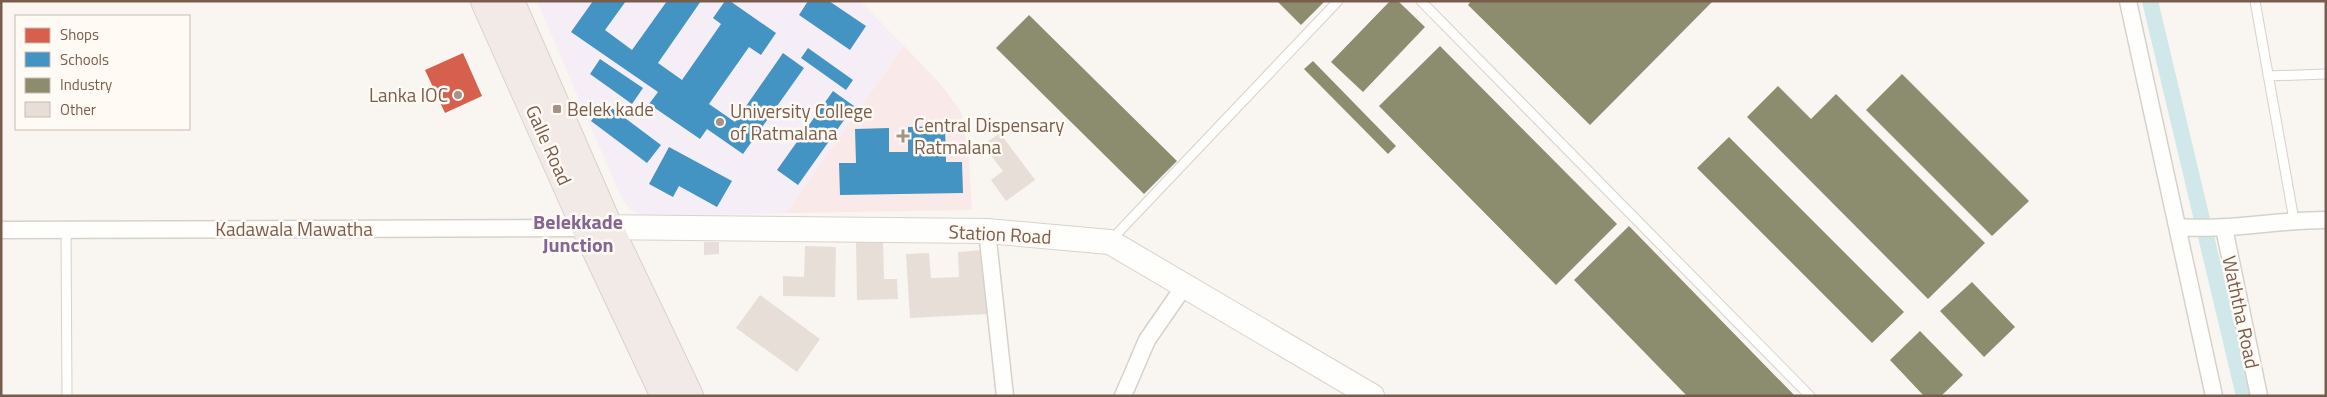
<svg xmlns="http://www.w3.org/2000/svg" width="2327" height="397" font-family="'Titillium Web',sans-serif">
  <rect width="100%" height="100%" fill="#f9f5f0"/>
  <path fill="#f6eef6" d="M537,1H860L904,46L786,213L644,217L630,209L621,197Z"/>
  <path fill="#fae9e9" d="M904,46L942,86L961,112L969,159L972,210L786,213Z"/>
  <path fill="#d6604d" d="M463,53L482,96L445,113L425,70Z"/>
  <path fill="#4393c3" d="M593,1H626L605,30L632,50L667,1H701L658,63L682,80L721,24L713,18L725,1H730L776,33L761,55L749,47L709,104L735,122L783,53L804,68L743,154L707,129L700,139L649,104L658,92L571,32Z
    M808,1H829L866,26L850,50L799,15Z
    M808,48L853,80L846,90L801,58Z
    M600,59L643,88L632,104L590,74Z
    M833,91L854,106L798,185L777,170Z
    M605,103L661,145L647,163L591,121Z
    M945,126L946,162H962L963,193L840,195L839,163H856L855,129L889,128V152H908V127Z
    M669,147L732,181L717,207L679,186L673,197L649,184Z"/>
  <path fill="#8c8c6e" d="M1277,1H1325L1301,25Z
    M1390,1H1398L1425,27L1363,92L1331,62Z
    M1471,1H1713L1590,125L1468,5Z
    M1029,15L1177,161L1144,194L996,48Z
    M1440,46L1617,224L1556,285L1379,106Z
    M1313,61L1396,146L1388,154L1304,69Z
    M1902,74L2029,201L1992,236L1866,110Z
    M1778,86L1811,119L1836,94L1985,243L1928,299L1747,117Z
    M1729,137L1904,312L1872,343L1697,168Z
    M1629,226L1795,396H1687L1574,280Z
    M1972,282L2015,327L1984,357L1940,311Z
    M1920,331L1963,375L1941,396H1924L1890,360Z"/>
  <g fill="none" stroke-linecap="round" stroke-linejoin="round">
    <path stroke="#d0e8ea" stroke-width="16" d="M2150,1L2244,396"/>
  </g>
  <path fill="#e6ded7" d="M1000,133L1035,180L1006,201L991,180L1003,171L983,145Z
    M883,238L884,279H897L898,299L857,300L856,239Z
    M704,242H719V254L704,255Z
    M805,246L836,247L835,297L783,296V276L804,277Z
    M983,250L987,314L910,318L906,254L929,253L931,278L959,277L958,252Z
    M760,295L820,339L797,372L736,328Z"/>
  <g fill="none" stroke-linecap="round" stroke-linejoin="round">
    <defs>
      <path id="lane" d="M1421,1L1810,396
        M2255,1L2294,220
        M2268,76L2326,74
        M66,230L67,396
        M1111,240L1338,1"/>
      <path id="street" d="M2128,1L2214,396
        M2178,227C2228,231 2276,220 2326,220
        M2224,228L2259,396
        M1,230L586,228
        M987,231L1005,396
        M1123,396L1147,340L1185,285"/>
      <path id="secondary" d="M591,227L987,231L1110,242L1372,396"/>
      <path id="highway" d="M485,1L586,228L665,396
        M510,1L608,226L689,396"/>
    </defs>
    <use href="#lane" stroke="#d7d1cb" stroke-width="11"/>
    <use href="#street" stroke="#d7d1cb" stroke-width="19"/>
    <use href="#secondary" stroke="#d9d2cb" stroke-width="26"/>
    <use href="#highway" stroke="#dad1cc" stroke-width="30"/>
    <use href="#lane" stroke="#fefefd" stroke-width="9"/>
    <use href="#street" stroke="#fefefd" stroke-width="16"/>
    <use href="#secondary" stroke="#fefefd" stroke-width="24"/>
    <use href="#highway" stroke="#f2eae7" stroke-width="28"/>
  </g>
  <g fill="#a69286" stroke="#fffaf3" stroke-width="2">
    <circle cx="458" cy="95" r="5"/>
    <rect x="552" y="104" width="10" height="10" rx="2.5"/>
    <circle cx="720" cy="122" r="5"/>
    <path d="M900.5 128.5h5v5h5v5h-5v5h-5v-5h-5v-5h5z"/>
  </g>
  <g text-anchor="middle" stroke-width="5" stroke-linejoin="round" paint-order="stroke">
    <g font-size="19" fill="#7a5c4d" stroke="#fffaf3" text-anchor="start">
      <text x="448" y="102" text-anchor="end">Lanka IOC</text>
      <text x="567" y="116">Belek kade</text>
      <text x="730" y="118">University College<tspan x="730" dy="22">of Ratmalana</tspan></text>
      <text x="914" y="132">Central Dispensary<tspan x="914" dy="22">Ratmalana</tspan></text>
    </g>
    <g font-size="19" fill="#7a5c4d" stroke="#fffaf3">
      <text transform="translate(549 145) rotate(66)" y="7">Galle Road</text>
      <text x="294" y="236">Kadawala Mawatha</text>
      <text transform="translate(1000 234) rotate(3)" y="7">Station Road</text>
      <text transform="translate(2241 312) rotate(78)" y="7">Waththa Road</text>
    </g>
    <g font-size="20" font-weight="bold" fill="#846695" stroke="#fffaf3">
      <text x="578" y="229">Belekkade<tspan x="578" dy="23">Junction</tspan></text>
    </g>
  </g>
  <rect width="2327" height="397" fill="none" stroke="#7a5c4d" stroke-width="5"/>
  <rect x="15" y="15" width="175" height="115" fill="#fffaf3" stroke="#cabbb1"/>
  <rect x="25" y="28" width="25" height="15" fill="#d6604d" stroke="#cabbb1"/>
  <text x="60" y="40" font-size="15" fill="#7a5c4d">Shops</text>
  <rect x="25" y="52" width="25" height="15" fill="#4393c3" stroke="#cabbb1"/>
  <text x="60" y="65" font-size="15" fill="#7a5c4d">Schools</text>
  <rect x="25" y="78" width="25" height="15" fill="#8c8c6e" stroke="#cabbb1"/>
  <text x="60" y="90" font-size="15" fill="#7a5c4d">Industry</text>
  <rect x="25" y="102" width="25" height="15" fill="#e6ded7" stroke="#cabbb1"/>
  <text x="60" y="115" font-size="15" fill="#7a5c4d">Other</text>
</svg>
